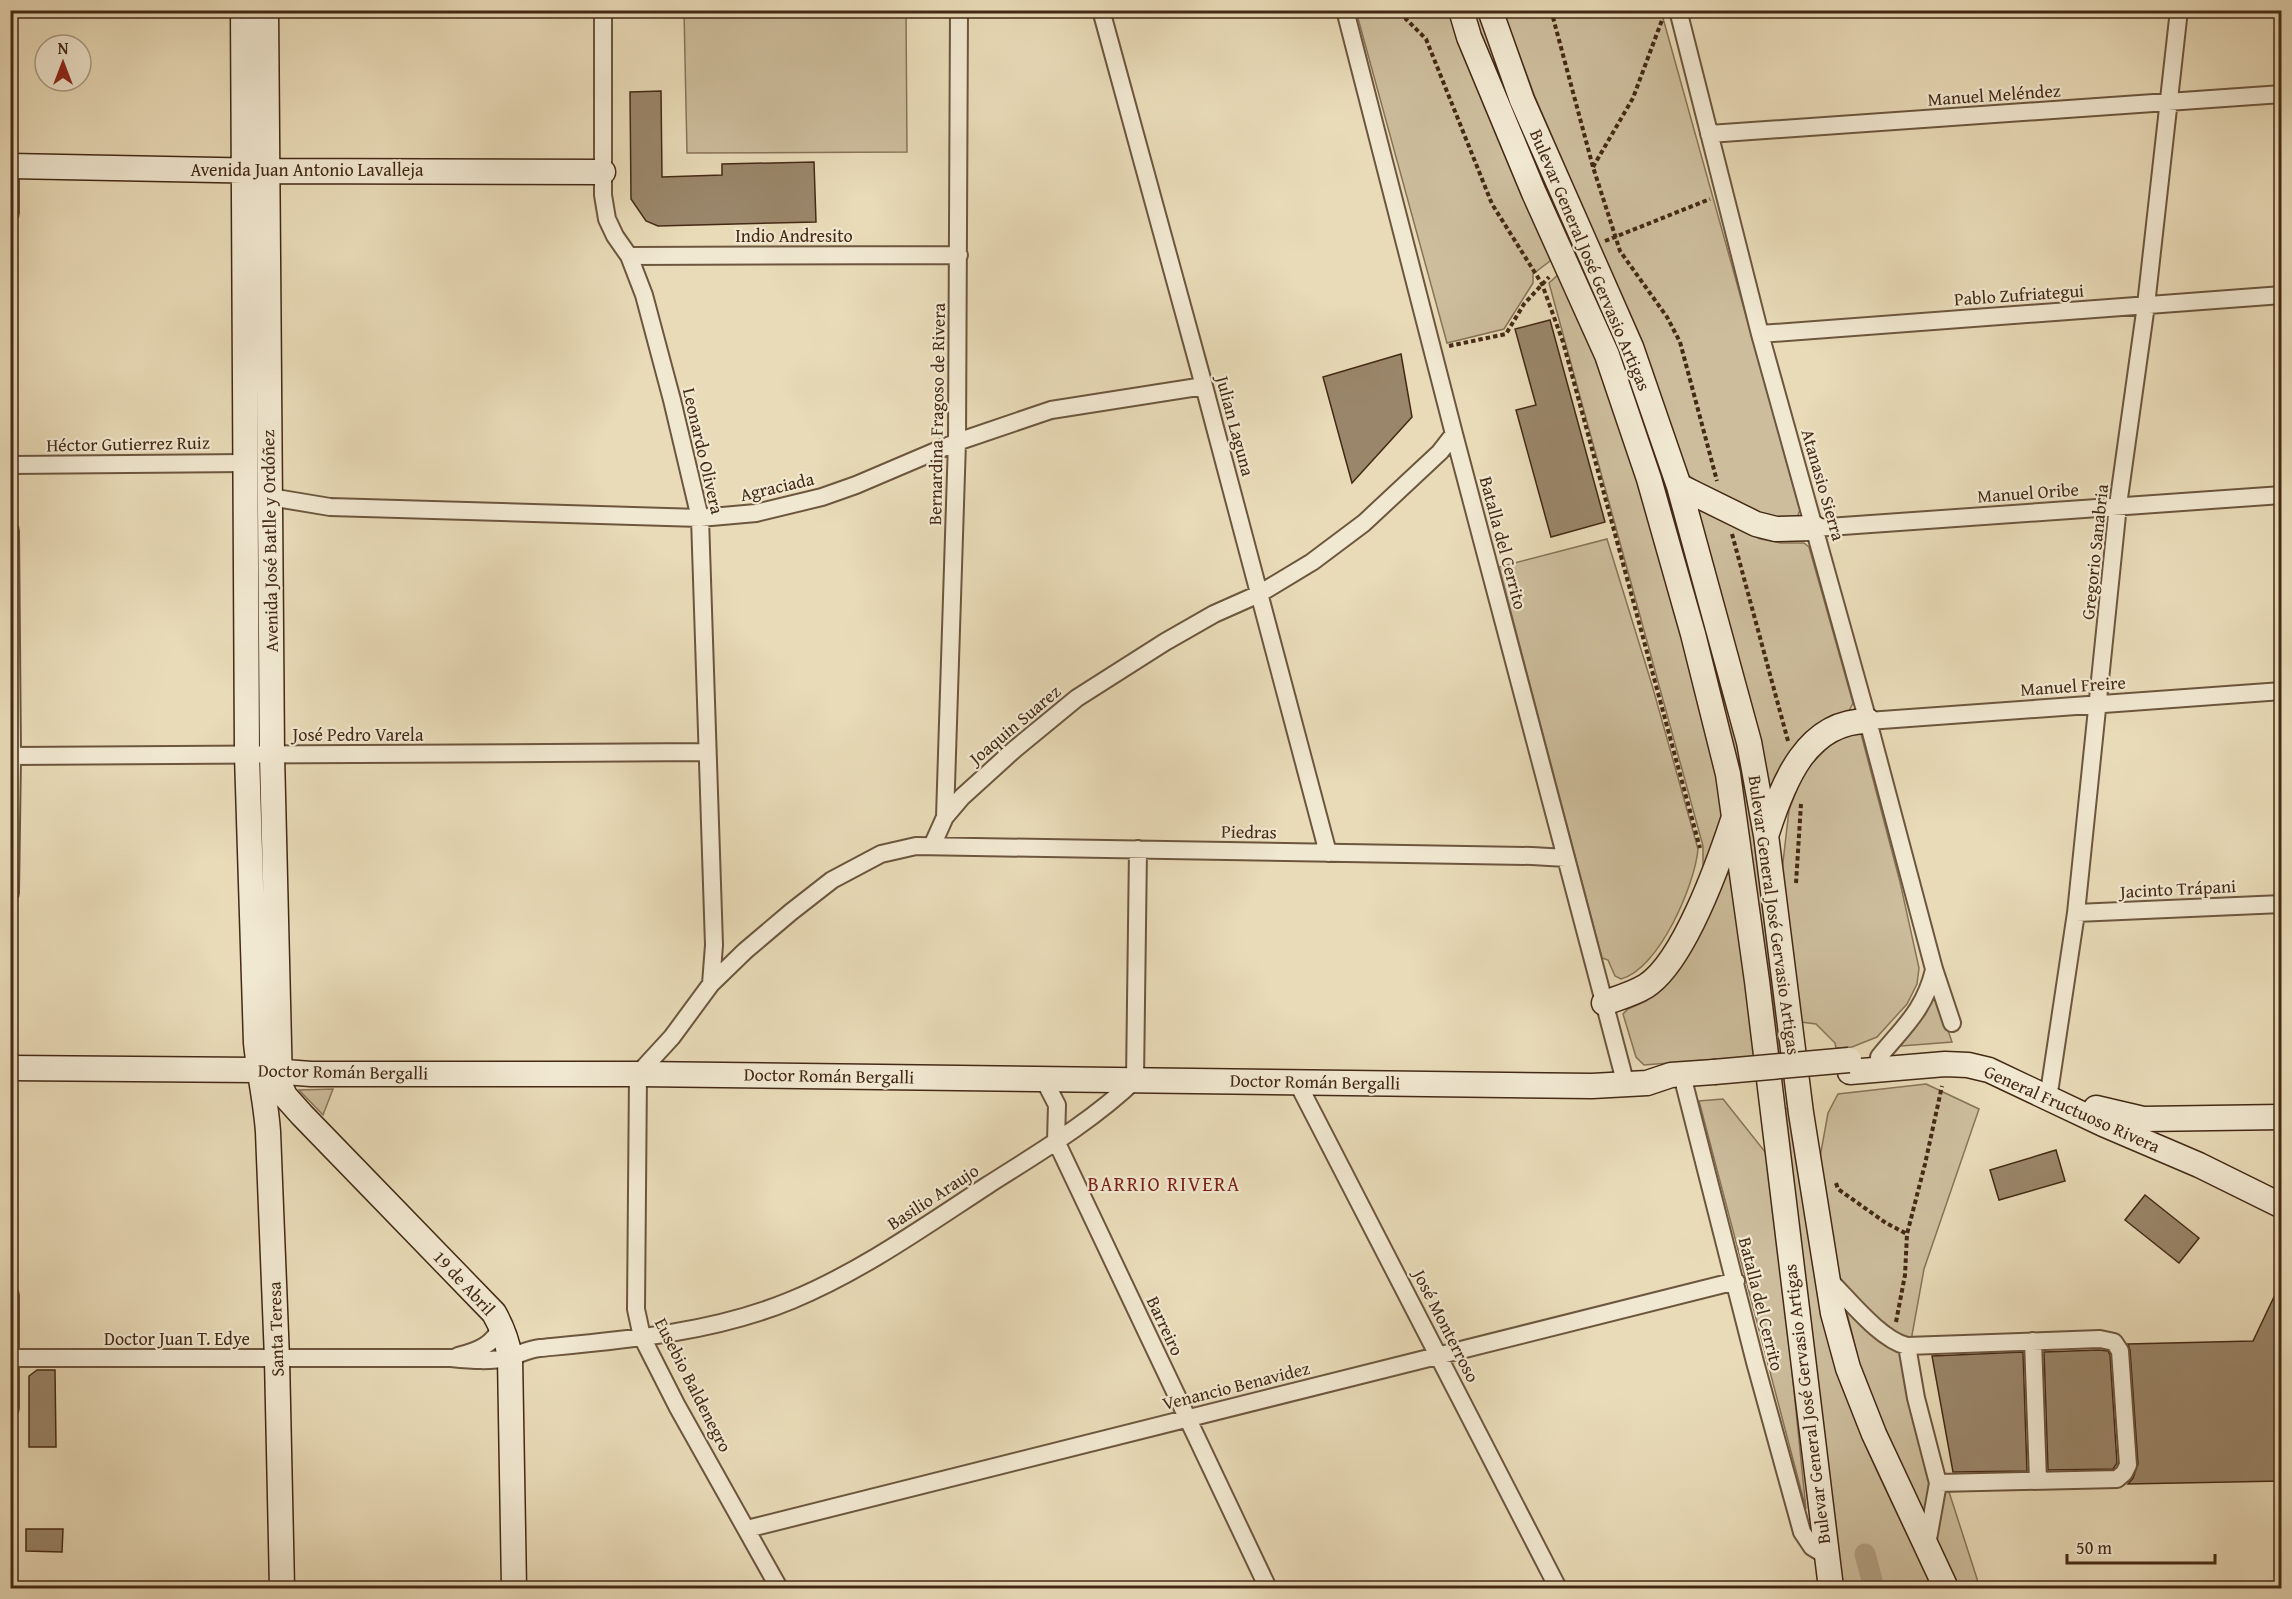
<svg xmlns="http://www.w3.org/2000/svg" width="2292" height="1599" font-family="'Gentium Book Plus',serif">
  <rect width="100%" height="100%" fill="#e9dbb8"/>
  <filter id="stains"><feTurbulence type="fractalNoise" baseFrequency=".00333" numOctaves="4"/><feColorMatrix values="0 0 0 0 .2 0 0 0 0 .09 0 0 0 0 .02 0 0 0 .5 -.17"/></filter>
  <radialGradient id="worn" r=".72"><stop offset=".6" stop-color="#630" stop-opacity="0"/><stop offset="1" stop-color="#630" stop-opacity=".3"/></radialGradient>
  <path fill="#cdbd9c" stroke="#887358" stroke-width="1.5" d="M684,11H906L907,152L687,153Z
    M1356,11H1450L1554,258L1533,274V283L1504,329L1447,343Z
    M1470,11H1478L1512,99L1600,299L1652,433L1731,712L1752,826L1786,1052L1775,1053L1724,714L1526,149Z
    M1503,11H1661L1800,510L1796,520L1769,518L1711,491L1688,475L1640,342L1535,97Z
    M1559,274C1615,393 1651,522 1685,649C1699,700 1718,756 1721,809C1722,829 1710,852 1703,870V846L1549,283Z
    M1701,510L1760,539L1781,543H1804L1809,547L1853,703L1849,711L1831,718L1769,792L1696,511Z
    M1607,539L1652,685L1698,849C1695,885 1659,969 1621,979L1615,976L1608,960L1602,958L1499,567Z
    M1853,732L1861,734L1900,882L1919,968L1917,984L1907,1004L1877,1037L1852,1047L1836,1048L1835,1043L1816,1024L1801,1022L1782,871L1789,810L1804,771L1836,739Z
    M1731,866L1756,1056L1644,1065L1636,1057L1623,1014L1628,1009L1646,1001L1664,987L1678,970L1727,868Z
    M1935,993L1952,1042L1901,1046L1900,1044Z
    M1926,1084L1979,1109L1924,1269L1912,1335L1913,1354L1941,1467L1980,1588H1957L1883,1428L1859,1362L1843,1296L1829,1228L1820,1157L1828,1113L1838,1094Z
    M333,1089L323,1115L299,1090Z
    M1723,1099L1766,1153L1782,1273L1806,1509L1699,1101Z
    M1792,1108C1805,1206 1814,1304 1847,1398C1870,1463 1904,1525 1932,1588H1843L1781,1109Z"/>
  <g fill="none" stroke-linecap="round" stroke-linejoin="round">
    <path stroke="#b19e81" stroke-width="21" d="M1865,1554L1874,1588"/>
  </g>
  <path fill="#9a866a" stroke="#442915" stroke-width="1.5" d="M661,91L662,177L722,175V164L814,162L816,222L658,226L646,221L631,199L630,92Z
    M1550,320L1605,522L1551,537L1516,410L1536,405L1515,329Z
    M1401,354L1412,417L1352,483L1323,377Z
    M2056,1150L2065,1181L1999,1200L1990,1170Z
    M2145,1195L2199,1238L2179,1263L2125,1220Z
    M2282,1280V1481L2128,1484L2133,1478L2138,1464L2130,1350L2128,1344L2253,1341Z
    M2099,1350L2108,1351L2110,1355L2117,1463L2113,1469L2048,1470L2044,1352Z
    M2023,1352L2027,1471L1953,1472L1932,1356Z
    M37,1370H55L56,1447H29V1376Z
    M26,1529H63L62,1552L26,1551Z"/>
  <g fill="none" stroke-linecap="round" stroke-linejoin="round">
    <defs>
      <path id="street" d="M603,10V195L607,219L615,236L629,256L644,295L672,400L700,518L714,945L711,984
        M1101,10L1204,386L1328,853
        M1345,10L1454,434L1626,1085
        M1678,10L1760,334L1868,721L1934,969L1952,1023
        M1709,134L2282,94
        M10,160V213
        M629,256L959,255
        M1760,334L2282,295
        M10,465L246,463
        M270,497L330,507L700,518L756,513L822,497L856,485L957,442L1051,410L1204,386
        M1814,528L2282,495
        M10,531L12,756L10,893
        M1868,721L2282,691
        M10,756L707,752
        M945,817L957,442L959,10
        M932,846L945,817L962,797L1015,749L1077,698L1165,642L1214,614L1259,594L1312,562L1364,523L1440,452L1454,434
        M2076,913L2282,904
        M1879,1057C1904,1026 1924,1011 1934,970
        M1043,1078L1057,1105L1056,1141L1268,1588
        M1297,1082L1558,1588
        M1685,1087L1755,1362L1802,1532L1812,1547L1825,1555
        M2044,1096L2050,1086L2076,913L2118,505L2146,305L2179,10
        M1826,1277C1848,1298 1879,1339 1907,1346L2100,1339L2114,1342L2120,1351L2128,1465L2124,1473L2117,1479L1938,1483
        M10,1295V1408
        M2033,1341L2038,1480
        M1907,1346L1916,1398L1938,1483L1927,1545
        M458,1356C477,1351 494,1345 501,1326
        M10,1358H451C471,1360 491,1362 510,1357C520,1354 529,1349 540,1348C625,1340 713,1333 792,1300C862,1271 925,1226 988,1185C1038,1153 1091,1122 1135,1080L1138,849
        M747,1529L1736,1281
        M779,1588L677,1406L642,1337L636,1309L638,1074L672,1037L711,984L745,951L791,912L832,880L881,854L916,846L1532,856L1566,858"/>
      <path id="secondary" d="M243,10L247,755L256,1043C259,1073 266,1102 268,1132L277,1359L282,1588
        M266,10L272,755L280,1085L285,1096L302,1115L494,1313C502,1327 507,1340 510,1357L514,1588
        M1461,10L1469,37L1534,193L1607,355L1649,479L1693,634L1728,774L1757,981L1831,1588
        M1490,10L1522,100L1631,347L1679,486L1749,742L1766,835L1801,1113L1833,1313L1848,1368L1874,1434L1946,1588
        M10,166L267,171L603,172
        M1679,486L1756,524L1776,529L1814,528
        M1767,833C1783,783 1806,721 1868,721
        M1604,1003C1618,998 1633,994 1646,986C1684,962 1719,862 1733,820
        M10,1068L259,1070L311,1074H638L1592,1086L1647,1083L1671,1075L1714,1072
        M1850,1072L1945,1064L1968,1065L1989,1070L2103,1124L2199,1165L2282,1206
        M2096,1108L2143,1119L2282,1117"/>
    </defs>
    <use href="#street" stroke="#6d563e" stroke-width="20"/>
    <use href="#secondary" stroke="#442915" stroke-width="27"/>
    <path stroke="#442915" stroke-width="4" stroke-dasharray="4.5 3" stroke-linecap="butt" d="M1403,10L1406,19L1426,39L1492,204L1542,284L1563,342L1700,848
      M1551,10L1593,167L1620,251L1667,317L1680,342L1717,481
      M1593,167L1633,98L1662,20
      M1605,241L1710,199
      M1449,346L1506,334L1524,304L1549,277
      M1732,534L1788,741
      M1796,883L1801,804
      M1836,1183L1838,1189L1886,1223L1907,1234
      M1896,1322L1905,1275L1907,1234L1925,1164L1942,1086"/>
    <use href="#street" stroke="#f1e8d1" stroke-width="16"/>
    <use href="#secondary" stroke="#f1e8d1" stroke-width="24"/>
    <defs>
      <path id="secondary-bridge" d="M1714,1072L1849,1060"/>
    </defs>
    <use href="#secondary-bridge" stroke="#442915" stroke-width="27" stroke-linecap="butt"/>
    <use href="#secondary-bridge" stroke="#f1e8d1" stroke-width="24"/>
  </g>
  <g text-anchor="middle" stroke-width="4.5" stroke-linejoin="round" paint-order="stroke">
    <g font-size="18" fill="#442915" stroke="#f1e8d1">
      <text transform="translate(1994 95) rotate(-4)" y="6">Manuel Meléndez</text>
      <text x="307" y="176">Avenida Juan Antonio Lavalleja</text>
      <text x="794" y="242">Indio Andresito</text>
      <text transform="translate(1590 260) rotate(67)" y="6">Bulevar General José Gervasio Artigas</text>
      <text transform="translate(2019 295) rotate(-4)" y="6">Pablo Zufriategui</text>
      <text transform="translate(937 414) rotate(-89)" y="6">Bernardina Fragoso de Rivera</text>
      <text transform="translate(1235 426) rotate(75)" y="6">Julian Laguna</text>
      <text transform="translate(128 444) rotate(-1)" y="6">Héctor Gutierrez Ruiz</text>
      <text transform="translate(703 451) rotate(77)" y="6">Leonardo Olivera</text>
      <text transform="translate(1823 485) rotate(74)" y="6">Atanasio Sierra</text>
      <text transform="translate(777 487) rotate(-13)" y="6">Agraciada</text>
      <text transform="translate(2028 493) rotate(-4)" y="6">Manuel Oribe</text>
      <text transform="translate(270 541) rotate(-91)" y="6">Avenida José Batlle y Ordóñez</text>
      <text transform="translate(1503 543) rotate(75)" y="6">Batalla del Cerrito</text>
      <text transform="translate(2095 552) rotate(-84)" y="6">Gregorio Sanabria</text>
      <text transform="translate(2073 686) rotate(-4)" y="6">Manuel Freire</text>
      <text transform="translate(1015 725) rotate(-40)" y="6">Joaquin Suarez</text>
      <text x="358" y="741">José Pedro Varela</text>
      <text transform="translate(1249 832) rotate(1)" y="6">Piedras</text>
      <text transform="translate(2178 889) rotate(-3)" y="6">Jacinto Trápani</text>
      <text transform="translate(1774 915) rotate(82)" y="6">Bulevar General José Gervasio Artigas</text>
      <text transform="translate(343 1072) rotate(1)" y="6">Doctor Román Bergalli</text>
      <text transform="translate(829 1076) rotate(1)" y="6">Doctor Román Bergalli</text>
      <text transform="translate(1315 1082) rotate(1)" y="6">Doctor Román Bergalli</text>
      <text transform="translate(2072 1109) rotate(24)" y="6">General Fructuoso Rivera</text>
      <text transform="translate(933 1197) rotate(-33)" y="6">Basilio Araujo</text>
      <text transform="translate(464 1283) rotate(47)" y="6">19 de Abril</text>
      <text transform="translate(1761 1304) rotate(76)" y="6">Batalla del Cerrito</text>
      <text transform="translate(1165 1326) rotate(65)" y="6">Barreiro</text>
      <text transform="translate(1446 1326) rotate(63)" y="6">José Monterroso</text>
      <text transform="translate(276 1329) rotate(-92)" y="6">Santa Teresa</text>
      <text x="177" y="1345">Doctor Juan T. Edye</text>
      <text transform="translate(693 1385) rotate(63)" y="6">Eusebio Baldenegro</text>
      <text transform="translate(1236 1386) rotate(-14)" y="6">Venancio Benavidez</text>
      <text transform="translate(1807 1404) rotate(-97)" y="6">Bulevar General José Gervasio Artigas</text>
    </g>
    <g font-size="20" letter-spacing="1.5" fill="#7a1f14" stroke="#f1e8d1">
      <text x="1164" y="1191">BARRIO RIVERA</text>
    </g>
  </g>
  <rect width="2292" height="1599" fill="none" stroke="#e9dbb8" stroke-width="36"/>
  <rect x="12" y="12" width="2268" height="1575" fill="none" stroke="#442915" stroke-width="3"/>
  <rect x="18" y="18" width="2256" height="1563" fill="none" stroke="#442915" stroke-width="1.5"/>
  <g transform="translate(63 63)"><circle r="28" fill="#f1e8d1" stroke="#ac9c86" stroke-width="1.5"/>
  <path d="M0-4.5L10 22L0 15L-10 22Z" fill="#8f2418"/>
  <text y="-9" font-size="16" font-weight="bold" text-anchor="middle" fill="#442915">N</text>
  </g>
  <path d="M2067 1554v9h148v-9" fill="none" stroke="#442915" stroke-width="3"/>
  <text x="2076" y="1554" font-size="18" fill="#442915" stroke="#f1e8d1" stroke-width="4.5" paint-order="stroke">50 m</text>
  <rect width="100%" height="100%" filter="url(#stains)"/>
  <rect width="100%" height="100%" fill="url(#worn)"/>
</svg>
